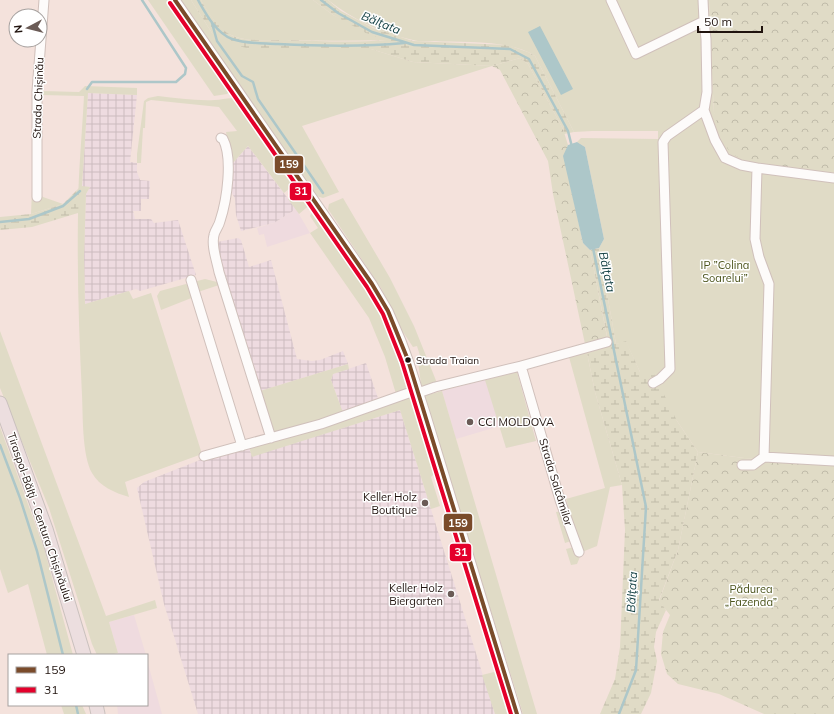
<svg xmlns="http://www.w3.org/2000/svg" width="834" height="714" font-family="Mulish,sans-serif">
  <defs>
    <pattern id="industrial-grid" width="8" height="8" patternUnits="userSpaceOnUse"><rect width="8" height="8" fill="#eedbe0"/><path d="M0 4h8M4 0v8" fill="none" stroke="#ccbbbf"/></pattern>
    <pattern id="forest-crowns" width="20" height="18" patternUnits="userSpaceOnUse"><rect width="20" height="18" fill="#e0dbc6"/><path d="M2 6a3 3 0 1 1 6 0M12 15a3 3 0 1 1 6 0" fill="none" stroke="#c0bba9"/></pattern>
    <pattern id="wetland-marsh" width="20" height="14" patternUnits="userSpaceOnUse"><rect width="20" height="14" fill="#e0dbc6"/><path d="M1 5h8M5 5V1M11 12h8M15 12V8" fill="none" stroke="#c0bba9"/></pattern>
  </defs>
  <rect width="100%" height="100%" fill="#f4e2dc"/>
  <path fill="#efdbdf" d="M296,209L310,233L267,247L264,234L259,235L257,228L274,223Z
    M517,372L536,441L506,448L500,426L456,439L442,391Z
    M134,615L146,655H110L118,653L109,622Z
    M147,660L162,714H118L117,705H147Z"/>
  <path fill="url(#industrial-grid)" d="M88,93L137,95L130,162L137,163V172L140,180L150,181L149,199H141V211H133L135,219H151L154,223L178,220L196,275L140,291L136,289L85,304L84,256L86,194L90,187H82Z
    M248,146L296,209L274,223L241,231L236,215L235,199L231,191L232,164Z
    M238,238L241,240L249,267L271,260L297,359L312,361L320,360L343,351L348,364L260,391L220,266L217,242Z
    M366,363L379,401L346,412L342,410L331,380L333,374Z
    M400,410L495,714H198L164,604L137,488L144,482L205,458L249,447L252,456Z"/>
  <path fill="#e0dbc6" d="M148,0H168L230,87V91L227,94L214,96Z
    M180,0H191L212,33L249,49H371L413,62L492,66L302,126L339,192L323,198L316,196Z
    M201,0H313L333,15L388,40C353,41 318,41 283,40C266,40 246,42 231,35C219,30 207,11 201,0Z
    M328,0H710L709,16L714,113L749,162L834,173V463L744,458L698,452L677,421L640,372L626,342L616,344L599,248L604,239L585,147L577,142L581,138L658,139V131H592L574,132L535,56C510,39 464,43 434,41C427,41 419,42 413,40C382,34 353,19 328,0Z
    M85,86L137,88V95L88,93L82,186L90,187L86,194L84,256L85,304L129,291L133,299L151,293L202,454L125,482L129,497C115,493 99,486 92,473C82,455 83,416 82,395C79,335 77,274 78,214C78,175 82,135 84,96L42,95V91L79,92Z
    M158,96C177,98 196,101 215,100C222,100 230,97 237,99L297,182L284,193L248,146L232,164L226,132L237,131L219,107L151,100L146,102L145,128H143L141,163H137V154L144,101L148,98Z
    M301,188L312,203L299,214L288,199Z
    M32,189L43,197L63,204L31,214Z
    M343,198L390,278L414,326L437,383L424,388L421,384L418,362H422L417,346L413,347L401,329L381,288L328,209L329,204Z
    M316,210C349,257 381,301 400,356C404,367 412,380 404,391L396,394L385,357L369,318L310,233L318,228L310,216L312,212Z
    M205,279L217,282L219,285L198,292L196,283L197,281Z
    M186,284L191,287L194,297L161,310L157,296L160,291Z
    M0,331L106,616L155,600L157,608L109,622L118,653L110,655H97L92,644L49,508L0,388Z
    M581,353H587L595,392L622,485L610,487L597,546L582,552L577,564L571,565L566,549L574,547L582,552L566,499L605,488L569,357Z
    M348,364L349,369L333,374L331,380L342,410L346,412L276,434L272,430L260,391Z
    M517,372L536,441L506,448L485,380Z
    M442,391L537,714H523L424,396Z
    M408,397L416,402L436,472L431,477L440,506L431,509L400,410L252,457L249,447Z
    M0,427L44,548L73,655H47L28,584L8,593L0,569Z
    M562,511L571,541L565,543L556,512Z
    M498,671L512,714H495L482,675Z
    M61,705H82L86,714H64Z"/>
  <path fill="url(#forest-crowns)" d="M710,0H834V173L749,162L730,153L723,140L714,113L709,16Z
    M520,58L528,64L563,129L568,145L564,156L583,243L590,250L607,337L585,344L553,194L548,161L500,70L492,66Z
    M698,452L744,458L834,463V714H764L719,694L678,684L667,674L661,654L663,632L670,615L659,601L678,550Z"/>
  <path fill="url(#wetland-marsh)" d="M191,0H201C207,11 219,29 231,35C245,42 269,40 285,40C319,41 353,43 386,40L366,33L333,15L313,0H328L341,11L373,28L413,41L508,45L528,52L535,56L574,132L564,134L563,129L528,64L520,58L492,66L413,62L371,49H249L220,40L212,33Z
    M80,187L78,213L32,227L0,230V217L31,214L63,204Z
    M599,248L616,344L626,341L640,372L652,370L677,421L698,452L678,550L659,600L666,610L656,632L654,647L657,661L651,693L641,714H600L615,679L620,647L625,530L622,485L595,392L587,353L609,346L590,250Z"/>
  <path fill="#adc7c9" d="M540,26L573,89L561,95L528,32Z
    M577,142L585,147L604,239L599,248L590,250L583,243L563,156L568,145Z"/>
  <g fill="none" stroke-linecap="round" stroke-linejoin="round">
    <path stroke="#adc7c9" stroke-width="2.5" d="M198,0C206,14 216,33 232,39C246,44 263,43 278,44C319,46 362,47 404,43
      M321,0L338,13L372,32L414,45L510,49L529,59L568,131L572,147
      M212,23L217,41L242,76L253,82L258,99L323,193
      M87,89L92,82H176L185,74L186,68L142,0
      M0,222L29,219L63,206L80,191
      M593,248L646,507L636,670L619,714
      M0,445L20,498L37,551L63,655
      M76,705L78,714"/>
    <defs>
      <path id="minor" d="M175,0L372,284L388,311L401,341L408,360L426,416L517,714
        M611,0L636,54L704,21L706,39L707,92L704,110L715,140L725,158L741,165L757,168L755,239L759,257L769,284L764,457L753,465H742
        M703,0L704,21
        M221,138L223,139C233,158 227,200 220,221C219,226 215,230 214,235C211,246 217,261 219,272L271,438
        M757,168L834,178
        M37,197V91L44,0
        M191,280L242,446
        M521,366L560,500L579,552
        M653,383L660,379L670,369L663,142L667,136L704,110
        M418,393L435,387L521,366L607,342
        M204,456L321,424L417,390
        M764,457L834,461"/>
      <path id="highway" d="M0,403L46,529L84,655
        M96,705L98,714"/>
    </defs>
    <use href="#minor" stroke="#d0c0bb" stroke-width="11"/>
    <use href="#highway" stroke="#cac1be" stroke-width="15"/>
    <use href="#minor" stroke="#fdfbfa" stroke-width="9"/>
    <use href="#highway" stroke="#ecdedf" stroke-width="13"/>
    <defs>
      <path id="bus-1" d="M175,0L372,284L388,311L408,360L517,714"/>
      <path id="bus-2" d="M170,3L367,287L383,314L402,362L511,714"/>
    </defs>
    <use href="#bus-1" stroke="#fff" stroke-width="7"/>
    <use href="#bus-2" stroke="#fff" stroke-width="7"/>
    <use href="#bus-1" stroke="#7a4b2a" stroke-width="4"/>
    <use href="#bus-2" stroke="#e4002b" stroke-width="4"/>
  </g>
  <circle fill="#20130e" stroke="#fff" stroke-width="1.5" cx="408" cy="360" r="3.5"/>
  <g fill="#6a5b56" stroke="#fff" stroke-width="1.5">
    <circle cx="470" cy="422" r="4"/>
    <circle cx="425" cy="503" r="4"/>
    <circle cx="451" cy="594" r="4"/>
  </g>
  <g text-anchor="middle" stroke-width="3" stroke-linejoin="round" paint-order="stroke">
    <g font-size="10" fill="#20130e" stroke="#fff" text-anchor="start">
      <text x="416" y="364">Strada Traian</text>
    </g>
    <g font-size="11" fill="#20130e" stroke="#fff">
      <text transform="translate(38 98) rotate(-88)" y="4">Strada Chișinău</text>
      <text transform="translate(556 482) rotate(73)" y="4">Strada Salcâmilor</text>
      <text transform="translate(40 517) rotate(71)" y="4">Tiraspol-Bălţi - Centura Chișinăului</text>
    </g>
    <g font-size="11" fill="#4c541c" stroke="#fff">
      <text x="725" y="269">IP ”Colina<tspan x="725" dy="13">Soarelui”</tspan></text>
      <text x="751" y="593">Pădurea<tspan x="751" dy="13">„Fazenda”</tspan></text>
    </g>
    <g font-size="11" fill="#20130e" stroke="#fff" text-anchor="end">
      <text x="478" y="426" text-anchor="start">CCI MOLDOVA</text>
      <text x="417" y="501">Keller Holz<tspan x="417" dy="13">Boutique</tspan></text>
      <text x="443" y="592">Keller Holz<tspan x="443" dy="13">Biergarten</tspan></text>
    </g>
    <g font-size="12" font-style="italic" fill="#164246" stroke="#fff">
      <text transform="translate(381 23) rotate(22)" y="4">Bălţata</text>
      <text transform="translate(607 272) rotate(78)" y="4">Bălţata</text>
      <text transform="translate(632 592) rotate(-87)" y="4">Bălţata</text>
    </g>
  </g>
  <g stroke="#fff" stroke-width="1.5">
    <rect x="274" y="155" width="30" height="19" rx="4" fill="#7a4b2a"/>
    <rect x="289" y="182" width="23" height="19" rx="4" fill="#e4002b"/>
    <rect x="443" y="513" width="30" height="19" rx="4" fill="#7a4b2a"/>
    <rect x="449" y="543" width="23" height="19" rx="4" fill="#e4002b"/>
  </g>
  <g font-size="11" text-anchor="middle" font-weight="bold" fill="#fff">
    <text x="289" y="168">159</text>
    <text x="301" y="195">31</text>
    <text x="458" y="527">159</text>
    <text x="461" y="556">31</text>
  </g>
  <rect x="8" y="654" width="140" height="52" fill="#ffffff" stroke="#a6a19f"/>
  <rect x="16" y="667" width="20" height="6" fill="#7a4b2a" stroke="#a6a19f"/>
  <text x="44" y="674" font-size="12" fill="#20130e">159</text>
  <rect x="16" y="687" width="20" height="6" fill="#e4002b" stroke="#a6a19f"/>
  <text x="44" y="694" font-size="12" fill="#20130e">31</text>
  <g transform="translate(28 28) rotate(263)"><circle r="19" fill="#ffffff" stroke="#a6a19f"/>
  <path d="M0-3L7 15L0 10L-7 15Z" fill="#6a5b56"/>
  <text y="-6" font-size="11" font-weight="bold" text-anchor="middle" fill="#20130e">N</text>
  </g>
  <path d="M698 26v6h64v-6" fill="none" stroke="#20130e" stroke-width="2"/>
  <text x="704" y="26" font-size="12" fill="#20130e" stroke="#ffffff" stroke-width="3" paint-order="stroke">50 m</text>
</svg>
